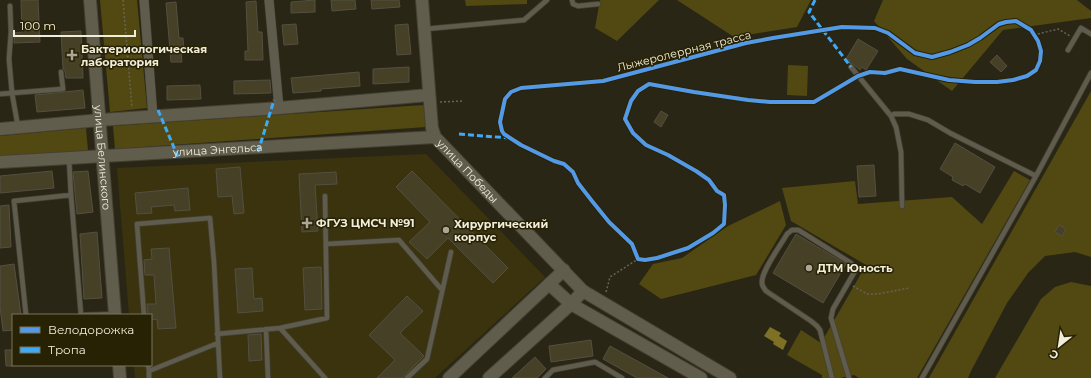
<svg xmlns="http://www.w3.org/2000/svg" width="1091" height="378" font-family="Montserrat,sans-serif">
  <rect width="100%" height="100%" fill="#2a2616"/>
  <path fill="#3a330e" d="M426,154L545,277L435,378H135L134,365H151V315H129L117,168Z"/>
  <path fill="#524912" d="M100,0H137L147,108L110,112Z
    M465,0H527V4L466,6Z
    M600,0H659L617,41L595,28Z
    M677,0H811L797,27L734,37Z
    M883,0H1077L1091,11V18L1003,30L952,91L907,59L874,21Z
    M788,65L808,66L807,96L787,95Z
    M1091,91V257L1075,252L1045,256L1028,273L1007,303L971,371L968,378H929Z
    M424,105L426,127L115,149L113,126Z
    M86,128L88,151L0,157V136Z
    M1014,171L1030,180L917,378H859L854,375L840,378H822V375L787,355L801,330L821,343L866,265L791,221L782,188L855,181L858,204L952,197L982,224Z
    M780,201L786,225L756,275L661,299L639,284L653,264L682,258L728,226Z
    M1071,282L1091,286V378H995L1041,299L1055,287Z"/>
  <path fill="#7e7125" d="M770,327L781,333L779,336L787,341L783,350L773,344L774,342L764,336Z"/>
  <path fill="#454026" stroke="#535042" d="M21,0H38L40,42L14,43L15,33L22,32Z
    M315,0V12L291,13V2Z
    M331,0H355L356,9L332,11Z
    M371,0H399L400,7L372,9Z
    M256,1L258,32H262L263,60H245V51H248L246,2Z
    M176,2L179,38H183L184,52H181L182,62H171L166,3Z
    M296,24L298,44L284,45L282,25Z
    M408,24L411,54L397,55L395,25Z
    M81,31L83,78H66L65,71L63,69L61,32Z
    M858,39L878,51L866,70L862,67L860,70L853,64L849,63L850,61L846,59Z
    M997,55L1007,66L1001,72L990,62Z
    M409,67V82L373,84V69Z
    M359,72L360,86L321,89V91L293,93L291,78Z
    M270,80L271,93L234,94V81Z
    M200,85L201,99L167,100V86Z
    M83,90L85,108L37,112L35,95Z
    M661,111L668,115L661,127L654,122Z
    M955,143L995,167L980,193L965,184L963,186L952,180L953,177L940,169Z
    M874,165L876,196L859,197L857,166Z
    M240,167L244,213L234,214L232,196L218,197L216,169Z
    M52,171L54,188L0,193V176Z
    M88,171L93,212L77,214L73,172Z
    M412,171L508,268L493,283L448,238L427,259L409,242L430,222L396,187Z
    M336,172L337,184L315,185L318,231L302,232L299,174Z
    M188,188L190,210L175,211L174,205L151,207L152,213L137,214L135,193Z
    M9,205L11,247L0,248V206Z
    M1059,225L1066,229L1062,236L1055,232Z
    M97,232L102,298L84,299L80,234Z
    M796,234L846,264L823,303L773,273Z
    M169,248L176,328L158,329L157,319L151,320V315H148L147,304H156L154,275H145L144,260L152,259L151,249Z
    M14,264L21,315H13V330L3,331L0,307V266Z
    M321,267L322,309L305,310L303,268Z
    M252,268L254,299L262,298L263,311L238,313L235,269Z
    M407,296L423,311L400,333L424,356L402,378H377L395,360L369,335Z
    M261,334L262,360L249,361L248,335Z
    M591,340L593,356L551,362L549,346Z
    M610,346L668,378H637L603,359Z
    M5,350H13V366H6Z
    M535,357L546,369L537,378H512Z"/>
  <g fill="none" stroke-linecap="round" stroke-linejoin="round">
    <defs>
      <path id="lane" d="M572,0L573,4L578,6L598,4
        M425,29L524,20L547,0
        M1068,50L1081,28L1091,34
        M851,67L891,116L894,114H909L928,120L950,133L1036,176
        M0,94L12,93L9,59L11,32L10,6
        M891,116L896,127L901,152L902,206
        M18,127L12,93L63,89L61,72
        M69,159L71,195
        M326,244L399,240L442,290
        M26,315L14,201L71,195L81,315
        M84,315L115,314
        M144,315L137,224L210,218L214,262L220,378
        M280,328L327,318L325,196
        M266,329L268,378
        M217,334L280,328L325,378
        M148,365L149,371
        M149,378V371L218,343
        M407,378L427,359L451,252
        M545,378L553,370L595,362L622,378
        M832,378L820,330L817,326L811,321L766,291C764,288 762,286 762,283C761,271 781,245 787,234L792,230H798L800,231L851,263L855,267V271L833,309L831,318L849,378
        M922,378L1036,176L1091,73"/>
      <path id="street" d="M144,0L153,117
        M269,0L279,108"/>
      <g id="secondary">
        <path id="s1" d="M90,0L115,315"/>
        <path id="s2" d="M422,0L432,128L435,137L583,291L730,378"/>
        <path d="M0,129L100,120L279,108L429,95"/>
        <path id="s3" d="M0,162L435,137"/>
        <path d="M549,284L571,304L701,378"/>
        <path d="M119,365L120,378"/>
        <path d="M449,378L564,270"/>
        <path d="M489,378L571,304L583,291"/>
      </g>
    </defs>
    <use href="#lane" stroke="#444133" stroke-width="6"/>
    <use href="#street" stroke="#444133" stroke-width="10"/>
    <use href="#secondary" stroke="#444133" stroke-width="14"/>
    <path stroke="#666357" stroke-width="1.5" stroke-dasharray="2 2" stroke-linecap="butt" d="M123,0L132,108
      M1034,35L1058,29L1070,36
      M440,102L464,101
      M853,286L867,294H878L909,288
      M606,292L610,277L638,259"/>
    <use href="#lane" stroke="#5f5c4e" stroke-width="4.5"/>
    <use href="#street" stroke="#5f5c4e" stroke-width="9"/>
    <use href="#secondary" stroke="#605d4c" stroke-width="12"/>
    <path stroke="#3fa9f5" stroke-width="3" stroke-dasharray="6 3" stroke-linecap="butt" d="M815,0L809,12L851,67
      M158,110L178,157
      M459,134L509,138
      M258,152L274,100"/>
    <defs>
      <path id="cycleway" d="M1016,21L1031,30L1038,41L1041,51L1040,61L1036,70L1027,76L1013,80L997,82H975L949,80L900,69L885,73L870,72L858,76L814,102H770L748,100L694,92L649,84L638,91L631,101L625,119L633,133L646,145L668,155L696,171L709,180L717,191L724,195L725,205L724,224L713,233L688,248L657,258L645,260L638,259L632,244L609,222L592,201L578,183L573,172L564,164L554,161L521,145L504,134L502,131L500,122L505,99L511,92L521,88L603,81L746,43L773,38L842,27L875,28L888,33L915,53L932,57L950,52L968,45L980,38L999,24L1006,22Z"/>
    </defs>
    <use href="#cycleway" stroke="#282204" stroke-width="6"/>
    <use href="#cycleway" stroke="#5399e6" stroke-width="4"/>
  </g>
  <g fill="#aba796" stroke="#282204" stroke-width="1.5">
    <path d="M70 49h4v4h4v4h-4v4h-4v-4h-4v-4h4z"/>
    <path d="M305 217h4v4h4v4h-4v4h-4v-4h-4v-4h4z"/>
    <circle cx="446" cy="230" r="4"/>
    <circle cx="809" cy="268" r="4"/>
  </g>
  <g text-anchor="middle" stroke-width="3" stroke-linejoin="round" paint-order="stroke">
    <g font-size="11" font-weight="bold" fill="#f0eddb" stroke="#282204" text-anchor="start">
      <text x="81" y="53">Бактериологическая<tspan x="81" dy="13">лаборатория</tspan></text>
      <text x="316" y="227">ФГУЗ ЦМСЧ №91</text>
      <text x="454" y="228">Хирургический<tspan x="454" dy="13">корпус</tspan></text>
      <text x="817" y="272">ДТМ Юность</text>
    </g>
    <g font-size="11" fill="#f0eddb" stroke="#282204">
      <text transform="translate(684 51) rotate(-14)" y="4">Лыжеролеррная трасса</text>
      <text dy="4" stroke="none"><textPath href="#s3" startOffset="218">улица Энгельса</textPath></text>
      <text dy="4" stroke="none"><textPath href="#s1" startOffset="158">улица Белинского</textPath></text>
      <text dy="4" stroke="none"><textPath href="#s2" startOffset="185">улица Победы</textPath></text>
    </g>
  </g>
  <rect x="12" y="314" width="140" height="52" fill="#282204" stroke="#78735a"/>
  <rect x="20" y="327" width="20" height="6" fill="#5399e6" stroke="#78735a"/>
  <text x="48" y="334" font-size="12" fill="#f0eddb">Велодорожка</text>
  <rect x="20" y="347" width="20" height="6" fill="#3fa9f5" stroke="#78735a"/>
  <text x="48" y="354" font-size="12" fill="#f0eddb">Тропа</text>
  <g transform="translate(1059 346) rotate(210)" stroke="#282204" stroke-width="3" paint-order="stroke">
  <path d="M0-3L7 15L0 10L-7 15Z" fill="#f0eddb"/>
  <text y="-6" font-size="11" font-weight="bold" text-anchor="middle" fill="#f0eddb">С</text>
  </g>
  <path d="M14 30v6h121v-6" fill="none" stroke="#f0eddb" stroke-width="2"/>
  <text x="20" y="30" font-size="12" fill="#f0eddb" stroke="#282204" stroke-width="3" paint-order="stroke">100 m</text>
</svg>
